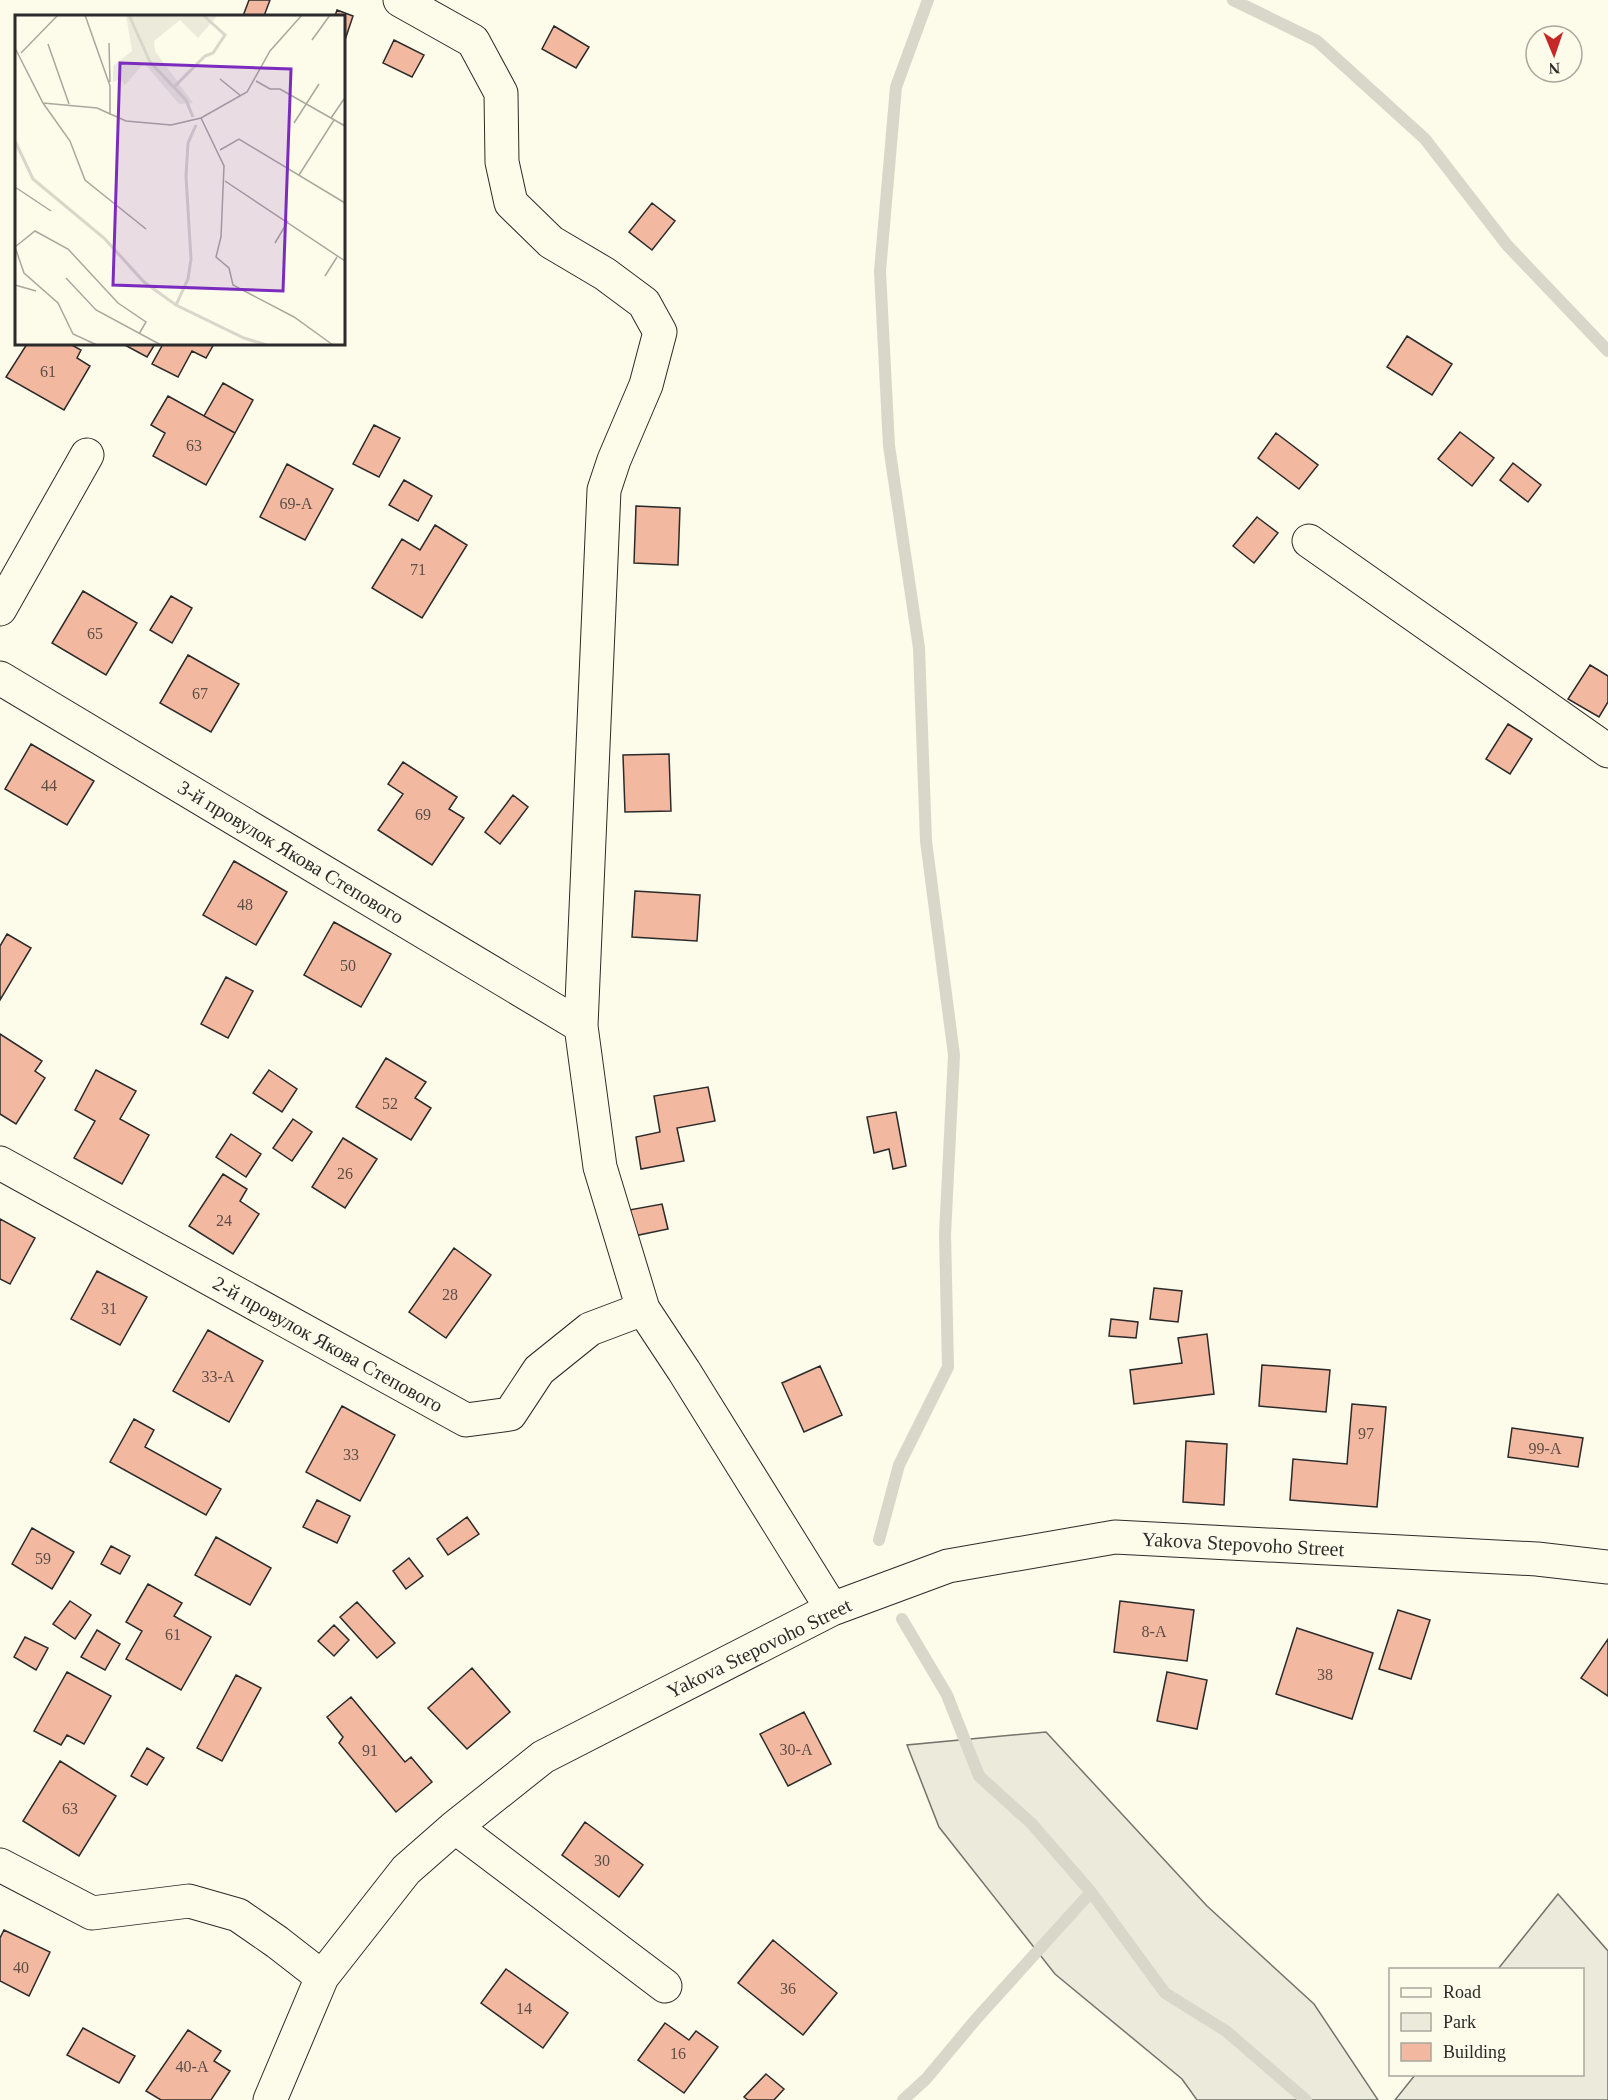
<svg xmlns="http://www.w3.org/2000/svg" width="1608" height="2100" font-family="Georgia,serif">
  <rect width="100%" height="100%" fill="#fdfbea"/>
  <path fill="#ecebdb" stroke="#74746e" stroke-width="1.5" d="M1046,1732L1207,1906L1314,2004L1378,2100H1197L1182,2079L1055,1974L939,1827L907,1745Z
    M1558,1894L1608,1951V2100H1395L1415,2075L1582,2074V1970L1498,1969Z"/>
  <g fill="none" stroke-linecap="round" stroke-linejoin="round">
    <path stroke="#d8d7c9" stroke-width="12" d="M1233,0L1317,41L1425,139L1507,245L1608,351
      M879,1540L899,1465L948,1367L945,1234L954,1055L926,841L919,648L889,446L880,271L896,87L928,0
      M902,1619L947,1695L979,1776L1032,1824L1091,1892L1165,1993L1226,2031L1306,2100
      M903,2100L926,2079L977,2018L1091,1892"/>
  </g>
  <path fill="#f2b8a0" stroke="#2b2b2b" stroke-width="1.5" d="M249,0H270L264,16H243Z
    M337,10L353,16L344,43V16H335Z
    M554,26L589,47L576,68L542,49Z
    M394,40L424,55L412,77L383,63Z
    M652,203L675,221L652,250L629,232Z
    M1407,336L1452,364L1432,395L1387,367Z
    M27,344H70L81,350L77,358L90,366L64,410L6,377Z
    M123,344H155L147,357Z
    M163,344H214L206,358L192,351L178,377L152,364Z
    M223,383L253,400L235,433L204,416Z
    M168,396L235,433L206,485L153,456L165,433L151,425Z
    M374,425L400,438L379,477L353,464Z
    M1460,432L1494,458L1472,486L1438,459Z
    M1276,433L1318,465L1299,489L1258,458Z
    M1513,463L1541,485L1528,502L1500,480Z
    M287,464L333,489L305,540L260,517Z
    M404,480L432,496L418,521L389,505Z
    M636,506L680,508L678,565L634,563Z
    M1257,517L1278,533L1254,563L1233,546Z
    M435,525L467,545L422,618L372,588L402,539L420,550Z
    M83,591L137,623L106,675L52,643Z
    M171,596L192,608L172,643L150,630Z
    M188,655L239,684L211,732L160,703Z
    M1590,665L1608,676V702L1599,717L1568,699Z
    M1508,724L1532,739L1510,774L1486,759Z
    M31,744L94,781L67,825L5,789Z
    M669,754L671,811L625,812L623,755Z
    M403,762L457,797L449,809L464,818L432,865L378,830L403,794L388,784Z
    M513,795L528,807L500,844L485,832Z
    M234,861L287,892L256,945L203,915Z
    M635,891L700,895L697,941L632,937Z
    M334,922L391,954L361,1007L304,975Z
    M7,934L31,948L0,1000V946Z
    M226,977L253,991L228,1038L201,1024Z
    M0,1034L42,1061L35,1071L45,1078L16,1124L0,1114Z
    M386,1058L426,1082L415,1098L431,1108L411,1140L356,1107Z
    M96,1070L136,1091L120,1119L149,1135L122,1184L74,1158L95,1121L75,1110Z
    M269,1070L297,1089L282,1112L253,1093Z
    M708,1087L715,1121L677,1128L684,1161L641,1169L636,1137L660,1132L654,1096Z
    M896,1112L906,1166L893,1169L889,1149L874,1153L867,1117Z
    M293,1119L312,1132L292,1161L273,1148Z
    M231,1134L261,1154L246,1177L216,1157Z
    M343,1138L377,1159L345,1208L312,1187Z
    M223,1174L247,1189L240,1201L259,1214L233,1254L189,1226Z
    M662,1204L668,1229L634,1236L629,1210Z
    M0,1219L35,1238L10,1284L0,1279Z
    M454,1248L491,1275L446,1338L409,1312Z
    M97,1271L147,1297L120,1345L71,1319Z
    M1154,1288L1182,1291L1178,1322L1150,1319Z
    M1111,1319L1138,1322L1136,1338L1109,1336Z
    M208,1330L263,1361L229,1422L173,1391Z
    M1207,1334L1214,1394L1134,1404L1130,1370L1182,1363L1178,1338Z
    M1262,1365L1330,1370L1326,1412L1259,1406Z
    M820,1366L842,1415L804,1432L782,1383Z
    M1352,1404L1386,1407L1377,1507L1290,1500L1293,1459L1347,1464Z
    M342,1406L395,1435L360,1501L306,1472Z
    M134,1419L154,1430L145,1447L221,1489L206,1515L110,1462Z
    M1512,1428L1583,1438L1578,1467L1508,1457Z
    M1186,1441L1227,1444L1224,1505L1183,1502Z
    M317,1500L350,1516L337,1543L303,1527Z
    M467,1517L479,1534L448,1555L437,1539Z
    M32,1528L74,1552L52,1589L12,1564Z
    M216,1537L271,1568L250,1605L195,1575Z
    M111,1546L130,1556L120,1574L101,1564Z
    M409,1558L423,1576L406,1589L393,1571Z
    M148,1584L182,1603L174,1616L211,1637L181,1690L126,1659L142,1631L126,1622Z
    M70,1601L91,1615L75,1639L53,1624Z
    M1120,1601L1194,1610L1187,1661L1114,1652Z
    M357,1602L395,1643L377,1658L340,1617Z
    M1398,1610L1430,1620L1411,1679L1379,1669Z
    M334,1625L349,1640L334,1656L318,1641Z
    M1297,1628L1373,1653L1352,1719L1276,1694Z
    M97,1630L120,1644L105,1670L81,1657Z
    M25,1637L48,1648L36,1670L14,1657Z
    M1608,1639V1696L1581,1678Z
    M472,1668L510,1712L467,1749L428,1708Z
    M67,1672L111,1696L84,1744L67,1735L61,1745L34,1731Z
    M1167,1672L1207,1680L1197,1729L1157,1721Z
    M236,1675L261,1688L222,1761L197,1748Z
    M351,1697L405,1762L411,1757L432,1782L396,1812L339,1743L343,1737L327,1717Z
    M804,1712L831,1764L788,1786L760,1734Z
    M147,1748L164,1758L147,1785L131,1776Z
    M60,1761L116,1796L79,1856L23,1821Z
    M585,1822L643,1865L619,1897L562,1855Z
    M4,1930L50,1952L29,1996L0,1981V1938Z
    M773,1940L837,1993L803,2035L738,1983Z
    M506,1969L568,2013L543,2048L481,2003Z
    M665,2023L689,2040L696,2031L718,2047L684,2093L638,2060Z
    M83,2028L135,2056L119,2083L67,2055Z
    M188,2030L221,2051L214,2061L230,2071L211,2100H161L146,2091Z
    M766,2074L784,2089L774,2100H748L744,2097Z"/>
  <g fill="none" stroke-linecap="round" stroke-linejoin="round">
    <defs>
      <path id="minor" d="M400,0L473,41L501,93L502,162L511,203L551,242L605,274L644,303L660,332L646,385L614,460L604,490L581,1026L600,1167L643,1309L684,1371L832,1609
        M1309,541L1608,751
        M0,609L87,455
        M0,678L581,1026
        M0,1163L466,1420L510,1414L539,1370L590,1329L643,1309
        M455,1827L665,1986
        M0,1865L92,1913L189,1901L238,1915L277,1942L322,1977
        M270,2100L322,1977L406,1870L455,1827L543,1757L832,1609L948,1566L1115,1537L1537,1559L1608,1567"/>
    </defs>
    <use href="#minor" stroke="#2b2b2b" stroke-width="35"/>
    <use href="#minor" stroke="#fdfbea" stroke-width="33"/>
  </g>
  <g text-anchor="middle" stroke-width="4.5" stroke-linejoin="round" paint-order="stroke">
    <g font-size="16" fill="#5d4e48">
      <text x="48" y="377">61</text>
      <text x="194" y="451">63</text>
      <text x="296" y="509">69-А</text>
      <text x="418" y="575">71</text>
      <text x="95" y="639">65</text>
      <text x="200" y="699">67</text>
      <text x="49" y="791">44</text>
      <text x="423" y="820">69</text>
      <text x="245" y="910">48</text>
      <text x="348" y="971">50</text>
      <text x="390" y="1109">52</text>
      <text x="345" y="1179">26</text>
      <text x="224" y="1226">24</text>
      <text x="450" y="1300">28</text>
      <text x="109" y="1314">31</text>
      <text x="218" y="1382">33-А</text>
      <text x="1366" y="1439">97</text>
      <text x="1545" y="1454">99-А</text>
      <text x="351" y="1460">33</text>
      <text x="43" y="1564">59</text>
      <text x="1154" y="1637">8-А</text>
      <text x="173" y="1640">61</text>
      <text x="1325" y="1680">38</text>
      <text x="796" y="1755">30-А</text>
      <text x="370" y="1756">91</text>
      <text x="70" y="1814">63</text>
      <text x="602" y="1866">30</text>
      <text x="21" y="1973">40</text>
      <text x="788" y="1994">36</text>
      <text x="524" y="2014">14</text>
      <text x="678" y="2059">16</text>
      <text x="192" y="2072">40-А</text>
    </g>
    <g font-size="20" fill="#2b2b2b" stroke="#fdfbea">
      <text transform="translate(291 852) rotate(31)" y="7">3-й провулок Якова Степового</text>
      <text transform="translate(328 1344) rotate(29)" y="7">2-й провулок Якова Степового</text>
      <text transform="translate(1243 1544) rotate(3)" y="7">Yakova Stepovoho Street</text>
      <text transform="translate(759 1648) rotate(-26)" y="7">Yakova Stepovoho Street</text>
    </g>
  </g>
  <g transform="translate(15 15)">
    <rect width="330" height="330" fill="#fdfbea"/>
    <path d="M111,0H203L183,23L165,5L139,26L140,36L178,88L164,89L129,48L110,70L105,64L98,67V51L117,36Z" fill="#ecebdb"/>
    <path fill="none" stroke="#d8d7c9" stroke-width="3" d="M114,0L135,47L171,85L178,102M160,71L190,41L198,38L210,20L188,0M0,126L18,164L89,223L129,267L161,290L229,323L252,330M161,290L173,264L176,244L171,161L173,128L181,110"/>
    <path fill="none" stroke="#a9a89e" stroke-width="1.5" d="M70,0L95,71V100M297,25L315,0M94,28L95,67M33,29L54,89M0,33L28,88L55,126L70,165L131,214M6,38L43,0M205,64L226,81M241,66L255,74H265L330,111M28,88L82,93L111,106L156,110L186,103L232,77L255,36L287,0M186,103L209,151L206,222L201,242L214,253L218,270L279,302L318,330M316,103L329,84M279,108L304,69M205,135L224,124L330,188M284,160L319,105M210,166L330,246M0,172L36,196M260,228L273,206M0,232L20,216L53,234L103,288L131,307L124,319M0,232L9,258L43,288L58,319L82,330M310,261L322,242M51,263L81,295L146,330M0,270L21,276"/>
    <path fill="#7b2cbf" fill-opacity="0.15" stroke="#7b2cbf" stroke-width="3" d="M105,48L276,54L268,276L98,270Z"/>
    <rect width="330" height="330" fill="none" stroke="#2b2b2b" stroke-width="3"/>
  </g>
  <rect x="1389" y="1968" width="195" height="108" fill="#fdfbea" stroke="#a9a89e" stroke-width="1.5"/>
  <rect x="1401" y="1988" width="30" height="9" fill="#fdfbea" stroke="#a9a89e" stroke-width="1.5"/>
  <text x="1443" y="1998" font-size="18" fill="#2b2b2b">Road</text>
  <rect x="1401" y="2013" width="30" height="18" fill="#ecebdb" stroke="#a9a89e" stroke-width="1.5"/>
  <text x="1443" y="2028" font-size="18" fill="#2b2b2b">Park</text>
  <rect x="1401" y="2043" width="30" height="18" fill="#f2b8a0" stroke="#a9a89e" stroke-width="1.5"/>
  <text x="1443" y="2058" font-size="18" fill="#2b2b2b">Building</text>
  <g transform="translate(1554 54) rotate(178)"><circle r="28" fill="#fdfbea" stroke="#a9a89e" stroke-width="1.5"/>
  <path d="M0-4.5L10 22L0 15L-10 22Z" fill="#c62828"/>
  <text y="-9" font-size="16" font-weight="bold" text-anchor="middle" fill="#2b2b2b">N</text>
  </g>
</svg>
